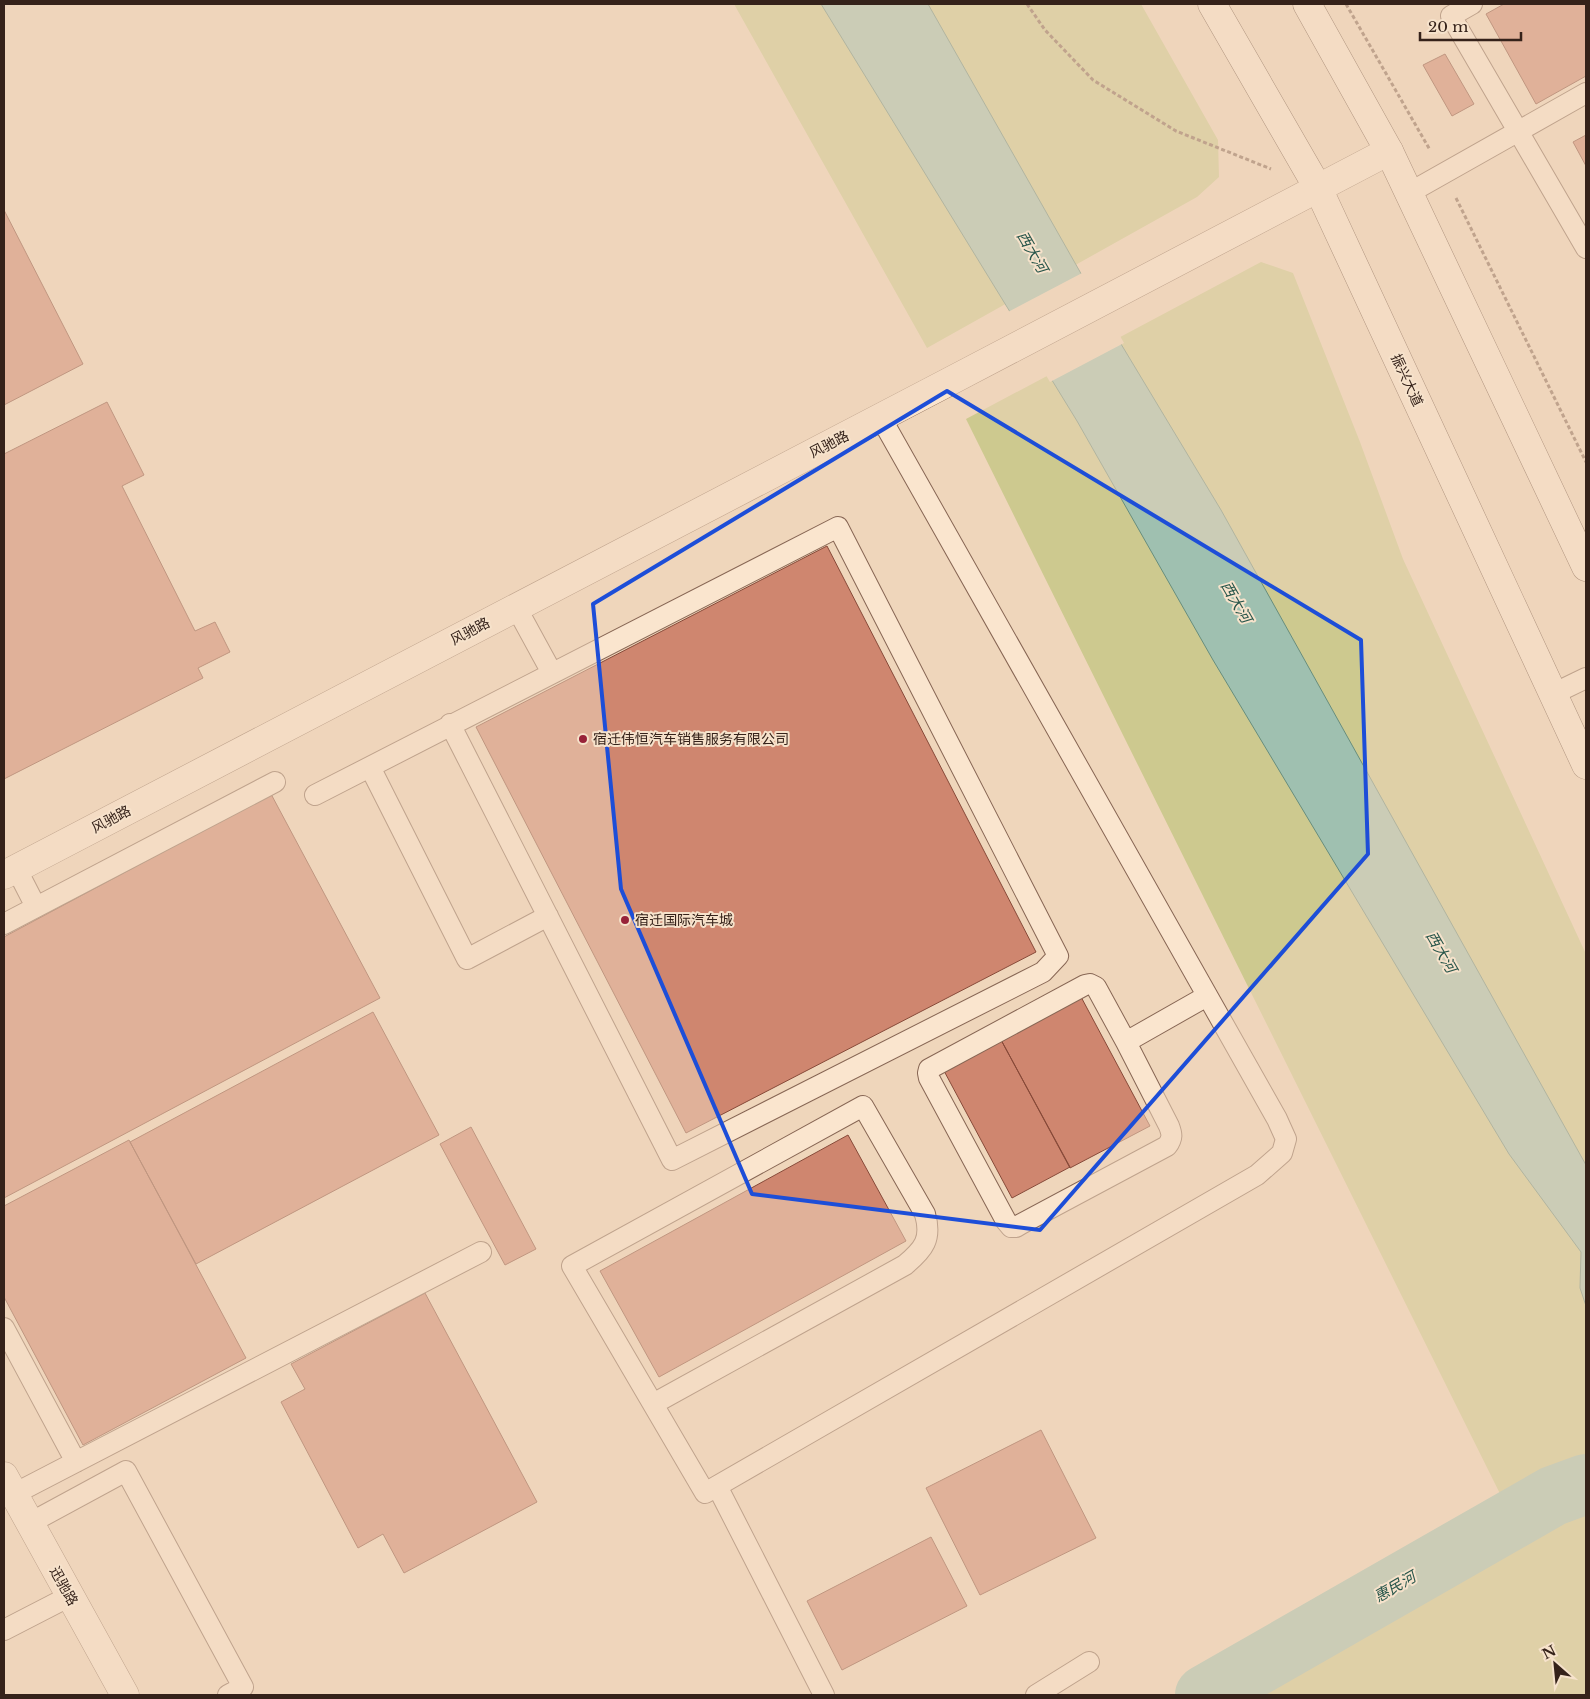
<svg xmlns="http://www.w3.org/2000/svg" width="1590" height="1699" font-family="'Libre Baskerville','Noto Sans SC',serif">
  <rect width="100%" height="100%" fill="#efd6bb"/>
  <path fill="#cdc98f" d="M734,4H1141L1218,140L1219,177L1197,197L927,348Z
    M1261,262L1293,273L1360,442L1403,559L1586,954V1695H1250L1522,1538L966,419Z"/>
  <path fill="#9fc0b0" stroke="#678d7d" d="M821,4H928L1121,344L1221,510L1586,1165V1306L1580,1288L1581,1252L1509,1154L1213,660L1077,421Z
    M1586,1465V1501L1553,1496Z"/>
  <path fill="#efd6bb" d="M1084,272L1124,343L1050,382L1008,312Z"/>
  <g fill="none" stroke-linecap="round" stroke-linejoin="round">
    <path stroke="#9fc0b0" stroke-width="60" d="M1205,1695L1553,1496L1586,1484"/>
  </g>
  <path fill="#cf866f" stroke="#874a39" d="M1504,4H1586V76L1536,104L1486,14Z
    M1445,54L1474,104L1452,116L1423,65Z
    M1586,135V166L1573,142Z
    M4,210L83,364L4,405Z
    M107,402L144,475L122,486L195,631L215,622L230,652L198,668L203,678L4,779V454Z
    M827,546L1036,952L686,1133L476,727Z
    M271,794L380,998L4,1198V937Z
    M1080,995L1150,1126L1070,1168L1000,1038Z
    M373,1012L439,1135L196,1264L130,1142Z
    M1000,1038L1070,1167L1012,1198L943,1069Z
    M471,1127L536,1249L505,1265L440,1144Z
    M848,1135L906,1241L659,1377L600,1271Z
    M129,1140L246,1358L83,1445L4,1297V1206Z
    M425,1293L537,1502L404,1573L383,1534L358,1548L281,1402L305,1389L291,1364Z
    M1041,1430L1096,1538L980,1595L926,1488Z
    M931,1537L967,1606L842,1670L807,1601Z"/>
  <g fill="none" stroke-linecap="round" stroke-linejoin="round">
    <defs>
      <path id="service" d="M1472,4L1451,16L1586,248
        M1409,193L1586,93
        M516,607L552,673
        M1553,694L1586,678
        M370,767L467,959L548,916
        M315,795L838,527L1058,956L1043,972L672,1160L450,724
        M16,868L36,907
        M4,924L275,782
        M1126,1042L1169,1126C1172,1134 1173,1138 1167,1146L1021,1224L1016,1227H1011L1006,1221L929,1078L928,1073L929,1069L1085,985L1090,984L1096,987L1126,1042L1207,996
        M4,1328L76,1462
        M653,1404L905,1265C924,1249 932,1239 925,1214L863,1106L572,1266L705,1493L1257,1175L1282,1153L1286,1139L1277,1119L881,418
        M717,1486L824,1695
        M14,1494L481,1252
        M30,1523L126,1471L243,1687L228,1695
        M4,1630L70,1596
        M1036,1695L1089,1662"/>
      <path id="minor" d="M4,875L937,388L1389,151
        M4,1476L125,1695"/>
      <path id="secondary" d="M1212,4L1318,188L1586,765
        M1307,4L1389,151L1586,567"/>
    </defs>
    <use href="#service" stroke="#876654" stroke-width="22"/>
    <use href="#minor" stroke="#876654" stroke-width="29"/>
    <use href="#secondary" stroke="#684738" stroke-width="29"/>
    <path stroke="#876654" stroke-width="3" stroke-dasharray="4 2.5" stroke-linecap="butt" d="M1027,4L1045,30L1093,80L1176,131L1271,169
      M1346,4L1430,150
      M1456,198L1586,462"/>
    <use href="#service" stroke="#fae5ce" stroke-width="20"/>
    <use href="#minor" stroke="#fae5ce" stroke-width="28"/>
    <use href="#secondary" stroke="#fae5ce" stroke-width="28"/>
  </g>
  <path d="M0 0H1590V1699H0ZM947,391L1361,640L1368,854L1040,1230L752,1194L621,889L593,604Z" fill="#efd6bb" fill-opacity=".55" fill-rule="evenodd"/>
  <path fill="none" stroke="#1d4ed8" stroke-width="4" stroke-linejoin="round" d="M947,391L1361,640L1368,854L1040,1230L752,1194L621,889L593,604Z"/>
  <g fill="#982238" stroke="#f6e2cb" stroke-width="2">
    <circle cx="583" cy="739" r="5"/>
    <circle cx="625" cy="920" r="5"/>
  </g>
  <g text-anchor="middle" stroke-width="4" stroke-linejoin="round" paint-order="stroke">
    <g font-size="14" fill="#35221a" stroke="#f6e2cb">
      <text transform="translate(1407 380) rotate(65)" y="5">振兴大道</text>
      <text transform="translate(829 444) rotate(-27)" y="5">风驰路</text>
      <text transform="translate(470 631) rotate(-28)" y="5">风驰路</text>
      <text transform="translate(111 819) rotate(-28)" y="5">风驰路</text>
      <text transform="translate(64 1586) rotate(61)" y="5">迅驰路</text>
    </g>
    <g font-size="14" fill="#35221a" stroke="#f6e2cb" text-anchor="start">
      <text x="593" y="744">宿迁伟恒汽车销售服务有限公司</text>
      <text x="635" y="925">宿迁国际汽车城</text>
    </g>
    <g font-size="15" font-style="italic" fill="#28564b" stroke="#f6e2cb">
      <text transform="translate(1032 252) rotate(60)" y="5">西大河</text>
      <text transform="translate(1236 602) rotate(60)" y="5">西大河</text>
      <text transform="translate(1441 952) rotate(60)" y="5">西大河</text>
      <text transform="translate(1395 1587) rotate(-30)" y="5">惠民河</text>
    </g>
  </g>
  <rect width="1590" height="1699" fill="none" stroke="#35221a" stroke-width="10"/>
  <g transform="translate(1555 1664) rotate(333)" stroke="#f6e2cb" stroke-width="4" paint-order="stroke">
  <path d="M0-4L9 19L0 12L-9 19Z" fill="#35221a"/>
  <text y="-8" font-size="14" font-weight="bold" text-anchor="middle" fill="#35221a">N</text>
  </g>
  <path d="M1420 32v8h101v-8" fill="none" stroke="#35221a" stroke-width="2.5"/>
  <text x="1428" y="32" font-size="15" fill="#35221a" stroke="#f6e2cb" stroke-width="4" paint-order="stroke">20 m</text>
</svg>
